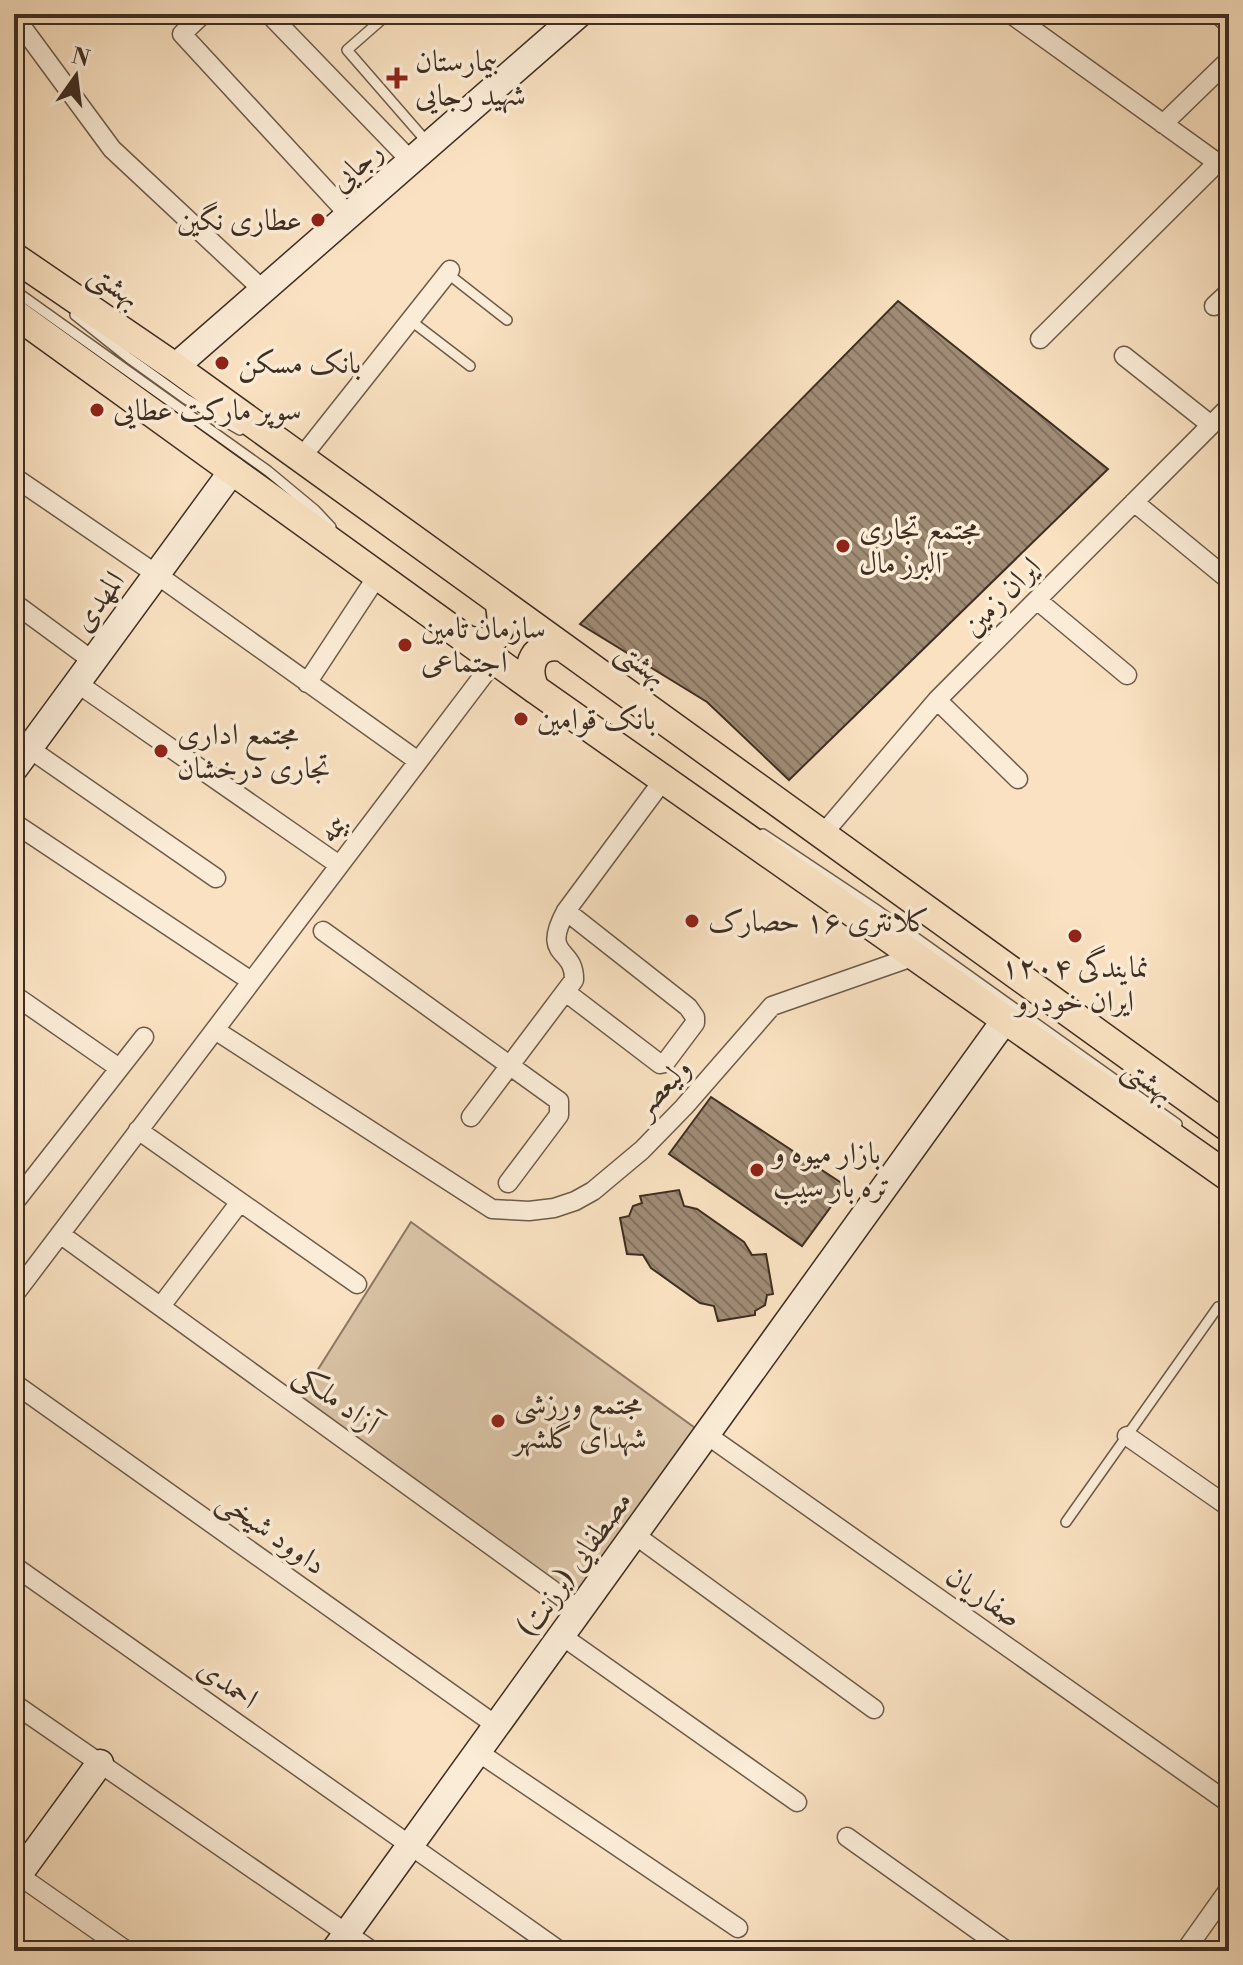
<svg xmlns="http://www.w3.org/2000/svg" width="1243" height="1965" font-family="'Libre Bodoni',Amiri,serif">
  <defs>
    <pattern id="building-back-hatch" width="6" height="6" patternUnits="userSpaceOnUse" patternTransform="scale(2)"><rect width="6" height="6" fill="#a08b75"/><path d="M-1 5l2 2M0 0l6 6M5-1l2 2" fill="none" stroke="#847260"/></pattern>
  </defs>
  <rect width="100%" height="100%" fill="#f9e1c1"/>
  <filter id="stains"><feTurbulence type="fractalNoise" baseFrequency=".0025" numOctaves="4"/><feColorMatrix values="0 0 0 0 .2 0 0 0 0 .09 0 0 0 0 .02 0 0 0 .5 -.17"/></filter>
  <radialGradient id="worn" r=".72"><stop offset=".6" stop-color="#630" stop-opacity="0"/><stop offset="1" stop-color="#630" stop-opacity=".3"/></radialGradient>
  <path fill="#d9c3a6" stroke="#8c7864" stroke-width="2" d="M411,1222L702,1433L579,1603L293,1409Z"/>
  <path fill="url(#building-back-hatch)" stroke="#3f2e22" stroke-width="2" d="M898,301L1108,469L789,780L707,702L580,624Z
    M711,1097L846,1186L802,1246L669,1154Z
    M679,1190L684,1206L697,1209L744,1242L752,1255L766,1254L773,1294L767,1295L765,1305L755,1311V1315L718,1321L714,1306L700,1303L651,1268L643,1255L627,1254L620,1218L629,1216L633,1206L642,1203L640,1196Z"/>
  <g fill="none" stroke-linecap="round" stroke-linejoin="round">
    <defs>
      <path id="lane" d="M388,14L347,50L427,142
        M1211,14L1229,30
        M447,273L507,320
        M14,290L268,471L315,510L331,527
        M75,315L129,358L186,399L240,430
        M410,320L470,366
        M763,834L874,908L1177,1124
        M1066,1522L1218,1307"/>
      <path id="street" d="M203,14L182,34L349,215
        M269,14L411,161
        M1011,14L1229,171
        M14,16L112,149L263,290
        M1163,124L1229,60
        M1214,306L1229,292
        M1040,339L1217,163
        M1124,356L1211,425
        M301,458L450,270
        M14,477L156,574L418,761
        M1134,502L1229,580
        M1037,600L1127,675
        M14,603L93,661
        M77,683L339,865
        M307,683L378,575
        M937,700L1018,779
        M14,738L216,878
        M14,823L251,981
        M822,835L937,700L1229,407
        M566,911L688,1007L695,1017V1023L665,1063L660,1064L567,993
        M323,931L559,1101V1115L508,1183
        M14,995L119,1068
        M215,1030L492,1209L529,1211L554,1208L575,1201L593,1191L642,1150L684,1107L772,1006L915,956
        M471,1117L574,980C575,946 540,959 566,911L664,779
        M138,1130L357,1284
        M14,1203L144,1037
        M60,1234L580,1610
        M14,1295L495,660
        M161,1306L240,1202
        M14,1383L497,1726
        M707,1435L1229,1803
        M1127,1436L1229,1507
        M635,1535L874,1709
        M14,1566L560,1951
        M562,1636L797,1802
        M14,1704L372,1951
        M478,1752L738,1928
        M847,1837L1007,1951
        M14,1872L127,1951
        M1185,1951L1229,1889"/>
      <path id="secondary" d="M175,367L579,14
        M14,769L233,470
        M14,1881L100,1763
        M334,1951L1005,1020"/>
      <path id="primary" d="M14,257L175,367L1229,1128
        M14,313L535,689L1229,1177
        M468,640C497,650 506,627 499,602
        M535,689C524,666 534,642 562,647"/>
    </defs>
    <use href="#lane" stroke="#6e5b4a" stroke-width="12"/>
    <use href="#street" stroke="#6e5b4a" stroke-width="21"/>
    <use href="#secondary" stroke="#3f2e22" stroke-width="29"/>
    <use href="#primary" stroke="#3f2e22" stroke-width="31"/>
    <use href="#lane" stroke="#fbecd7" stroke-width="9"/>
    <use href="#street" stroke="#fbecd7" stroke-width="18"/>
    <use href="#secondary" stroke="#fbecd7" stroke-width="26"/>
    <use href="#primary" stroke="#f9e1c1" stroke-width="28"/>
  </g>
  <g fill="#8f2418" stroke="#fbecd7" stroke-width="3">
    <path d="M393 66h8v8h8v8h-8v8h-8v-8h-8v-8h8z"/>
    <circle cx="318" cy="220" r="8"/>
    <circle cx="222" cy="363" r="8"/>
    <circle cx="97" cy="410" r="8"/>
    <circle cx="843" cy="546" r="8"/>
    <circle cx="405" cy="645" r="8"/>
    <circle cx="521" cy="719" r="8"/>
    <circle cx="161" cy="751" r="8"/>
    <circle cx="692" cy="921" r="8"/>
    <circle cx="1075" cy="936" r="8"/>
    <circle cx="757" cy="1170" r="8"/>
    <circle cx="498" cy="1421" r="8"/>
  </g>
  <g text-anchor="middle" stroke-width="7" stroke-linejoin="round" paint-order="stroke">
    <g font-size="30" fill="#3f2e22" stroke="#fbecd7" text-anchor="start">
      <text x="415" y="71">بیمارستان<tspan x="415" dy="34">شهید رجایی</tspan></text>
      <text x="302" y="230" text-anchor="end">عطاری نگین</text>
      <text x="238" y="373">بانک مسکن</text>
      <text x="113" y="420">سوپر مارکت عطایی</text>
      <text x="859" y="539">مجتمع تجاری<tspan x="859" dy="34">البرز مال</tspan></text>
      <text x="421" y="638">سازمان تامین<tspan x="421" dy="34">اجتماعی</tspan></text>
      <text x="537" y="729">بانک قوامین</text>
      <text x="177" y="744">مجتمع اداری<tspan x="177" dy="34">تجاری درخشان</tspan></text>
      <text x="708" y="931">کلانتری ۱۶ حصارک</text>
      <text x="1075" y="977" text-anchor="middle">۱۲۰۴ نمایندگی<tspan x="1075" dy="34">ایران خودرو</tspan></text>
      <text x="773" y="1163">بازار میوه و<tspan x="773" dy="34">تره بار سیب</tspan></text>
      <text x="514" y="1414">مجتمع ورزشی<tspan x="514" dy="34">شهدای گلشهر</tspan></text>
    </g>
    <g font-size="30" fill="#3f2e22" stroke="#fbecd7">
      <text transform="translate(356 166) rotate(-41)" y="10">رجایی</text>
      <text transform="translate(115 285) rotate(34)" y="10">بهشتی</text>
      <text transform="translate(1001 596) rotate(-45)" y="10">ایران زمین</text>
      <text transform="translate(98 601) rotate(-54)" y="10">المهدی</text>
      <text transform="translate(642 663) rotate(36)" y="10">بهشتی</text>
      <text transform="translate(332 828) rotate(-53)" y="10">بیمه</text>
      <text transform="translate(1149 1080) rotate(35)" y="10">بهشتی</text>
      <text transform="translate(662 1087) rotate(-47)" y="10">ولیعصر</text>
      <text transform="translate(337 1399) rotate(36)" y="10">آزاد ملکی</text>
      <text transform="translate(272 1532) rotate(35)" y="10">داوود شیخی</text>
      <text transform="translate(574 1564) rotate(-54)" y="10">مصطفایی (برزنت)</text>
      <text transform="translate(984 1596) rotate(35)" y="10">صفاریان</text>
      <text transform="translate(228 1683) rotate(35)" y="10">احمدی</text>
    </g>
  </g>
  <rect width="1243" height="1965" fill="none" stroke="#f9e1c1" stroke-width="48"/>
  <rect x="16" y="16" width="1211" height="1933" fill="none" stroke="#3f2e22" stroke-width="4"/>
  <rect x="24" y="24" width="1195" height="1917" fill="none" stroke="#3f2e22" stroke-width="2"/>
  <g transform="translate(76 76) rotate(14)" stroke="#fbecd7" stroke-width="6" paint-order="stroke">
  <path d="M0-6L14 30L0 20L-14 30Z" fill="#3f2e22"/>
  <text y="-12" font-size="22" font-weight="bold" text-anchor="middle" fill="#3f2e22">N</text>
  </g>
  <rect width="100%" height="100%" filter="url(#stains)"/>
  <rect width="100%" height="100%" fill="url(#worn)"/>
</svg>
